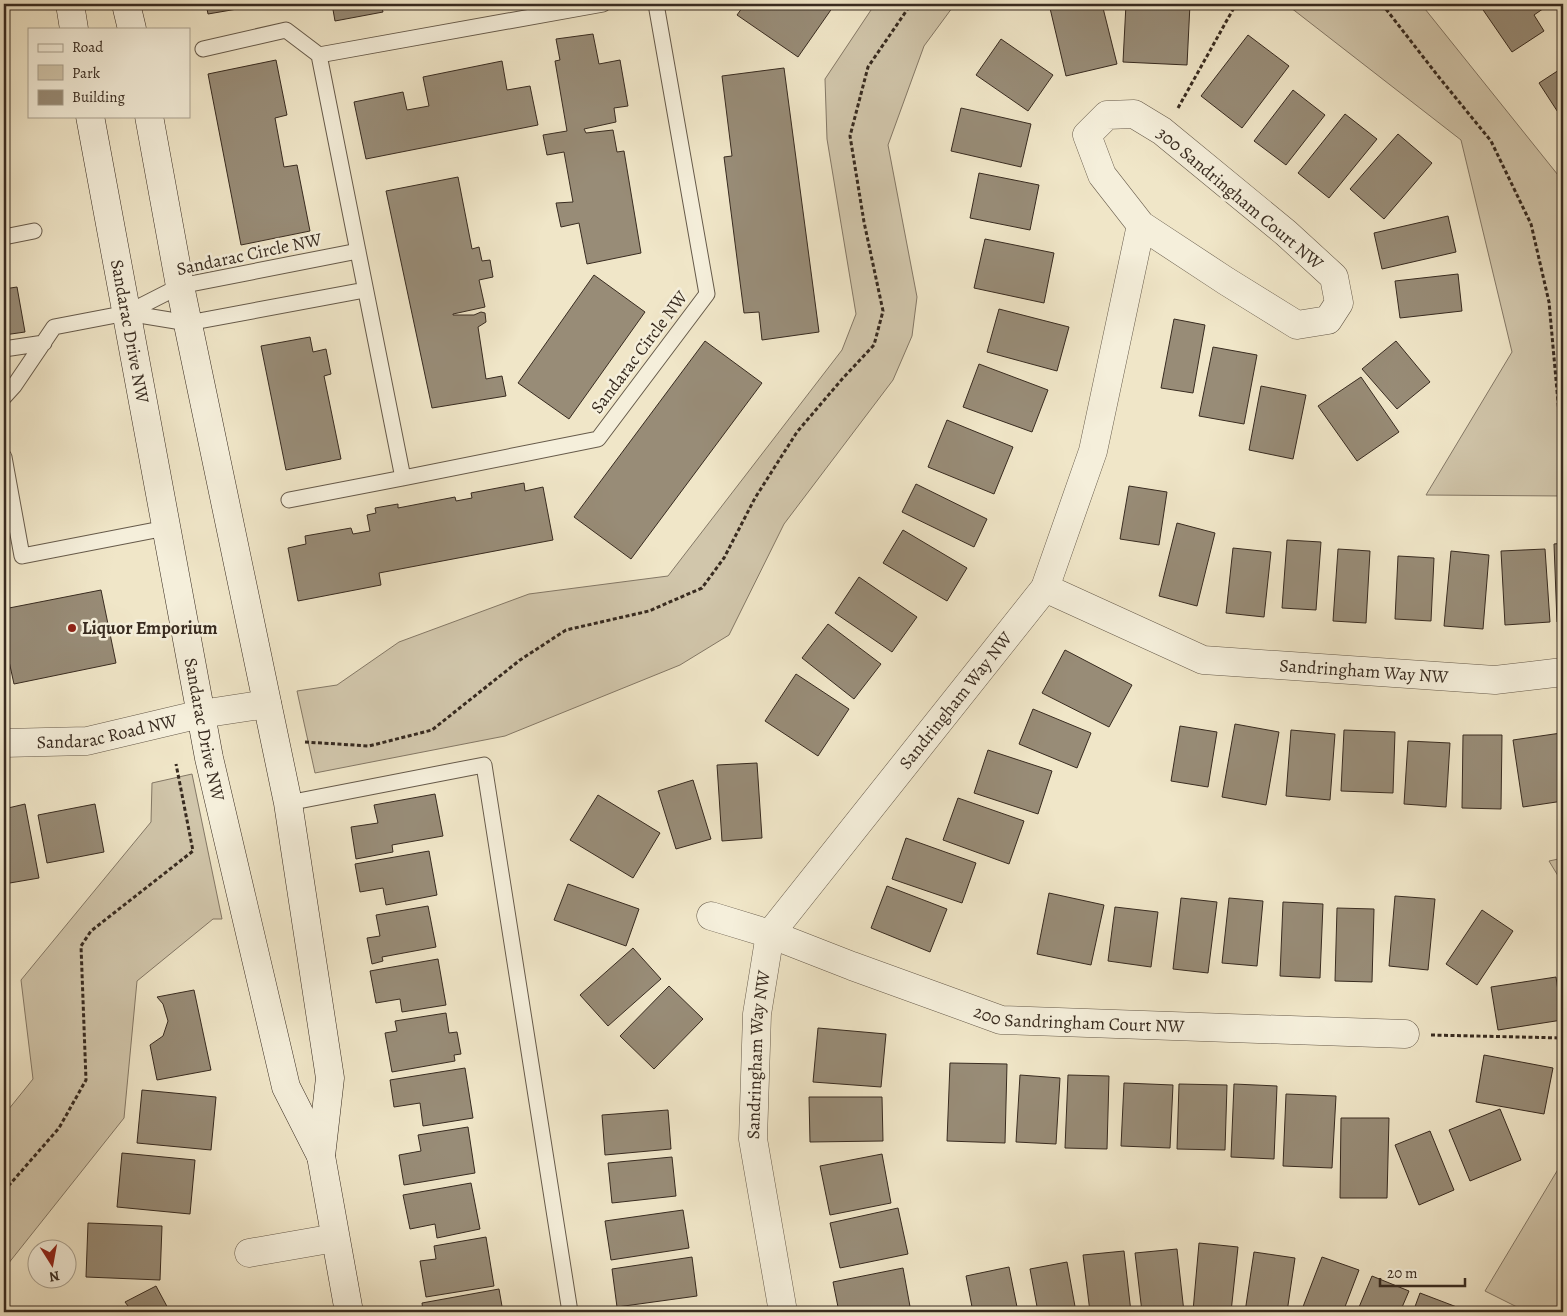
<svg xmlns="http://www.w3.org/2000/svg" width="1567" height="1316" font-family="Alegreya,serif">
  <rect width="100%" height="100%" fill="#f0e6c8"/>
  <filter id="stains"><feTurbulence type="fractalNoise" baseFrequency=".004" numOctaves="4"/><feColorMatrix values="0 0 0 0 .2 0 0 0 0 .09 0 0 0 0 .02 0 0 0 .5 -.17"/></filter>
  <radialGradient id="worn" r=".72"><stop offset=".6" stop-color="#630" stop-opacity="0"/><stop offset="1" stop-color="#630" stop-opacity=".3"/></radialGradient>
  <path fill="#d1c6ab" stroke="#847866" d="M875,4H955L924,46L888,145L917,297L912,336L893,380L784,524L729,635L680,665L505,736L315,773L297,691L337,685L399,642L529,594L668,576L842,350L856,314L827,139L825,79Z
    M1286,4H1421L1562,180L1563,185V496L1426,495L1512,352L1461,140Z
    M192,774L222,919H213L137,981L124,1118L4,1269V1115L33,1079L21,980L151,822L152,783Z
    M1563,858V884L1549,861Z
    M1563,1161V1312H1527L1485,1291Z"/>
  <path fill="#988c77" stroke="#382b20" d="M206,4H242L243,8L208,14Z
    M332,4H381L383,12L335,21Z
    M745,4H835L798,57L737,15Z
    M1049,4H1102L1117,64L1066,76Z
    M1126,4H1190L1187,65L1123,62Z
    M1479,4H1550L1534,15L1544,31L1512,52Z
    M593,34L599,64L620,60L628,106L614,108L616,122L584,129L586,133L613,130L617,152L624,151L641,253L587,264L579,223L561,227L556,203L573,202L564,152L547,155L543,135L567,131L555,61L560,60L556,39Z
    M1248,35L1289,66L1242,128L1201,96Z
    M1001,39L1053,75L1028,111L976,75Z
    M276,60L287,115L275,118L284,167L297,165L310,231L241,245L208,74Z
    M502,61L507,90L530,86L538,125L366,159L354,102L403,92L407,110L429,106L423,77Z
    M784,68L819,332L762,340L759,312L744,313L724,157L732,156L722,76Z
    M1559,70L1563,77V120L1539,83Z
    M1293,90L1325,115L1286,165L1254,141Z
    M961,108L1031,124L1021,167L951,151Z
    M1345,114L1377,139L1329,198L1298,173Z
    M1398,134L1432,163L1384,219L1350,189Z
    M979,173L1039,185L1030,230L970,218Z
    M458,177L472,249L479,247L482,261L490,260L493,277L479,280L485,307L453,314V315H474L481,312L485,313L486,322L478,327L486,379L502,376L506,396L432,408L386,191Z
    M1448,216L1456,252L1382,269L1374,233Z
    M985,239L1054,253L1044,303L974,288Z
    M1458,274L1462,311L1400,318L1395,281Z
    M594,275L645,312L569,419L518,383Z
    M17,287L25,332L4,335V289Z
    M999,309L1069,327L1057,371L987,352Z
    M1174,319L1205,325L1193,393L1161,388Z
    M310,337L313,352L326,349L331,374L324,376L341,459L286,470L261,346Z
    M705,341L762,383L631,559L574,517Z
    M1396,341L1430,382L1397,409L1362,369Z
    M1213,347L1257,355L1244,424L1199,416Z
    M979,364L1048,390L1032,432L963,407Z
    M1361,377L1399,432L1357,461L1318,406Z
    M1261,386L1306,395L1293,459L1249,450Z
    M947,420L1013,447L994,494L928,467Z
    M524,483L525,491L543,487L553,540L379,573L381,585L298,601L288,548L306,544L305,536L351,528L353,534L370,531L367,515L376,513L375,508L398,504V508L455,497L456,501L472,498L471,493Z
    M916,484L987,519L974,547L902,512Z
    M1129,486L1167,492L1159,545L1120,539Z
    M1177,523L1215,533L1197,606L1159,596Z
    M903,530L967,568L947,601L883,563Z
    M1287,540L1321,542L1316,610L1282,608Z
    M1563,543V622H1557L1554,544Z
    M1233,548L1271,552L1264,617L1226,613Z
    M1338,549L1370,551L1366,623L1333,621Z
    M1545,549L1550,622L1505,625L1501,551Z
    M1451,551L1489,555L1483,629L1444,626Z
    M1398,556L1434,558L1431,621L1395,619Z
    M859,577L917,617L892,652L835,613Z
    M101,590L116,663L14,684L7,652L4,653V609Z
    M828,624L881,664L854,699L802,658Z
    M1065,650L1132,685L1109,727L1042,693Z
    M796,674L849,709L818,756L765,721Z
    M1033,709L1091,733L1077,768L1019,744Z
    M1235,724L1279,732L1266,805L1222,797Z
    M1180,726L1217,732L1208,787L1171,781Z
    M1291,730L1335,734L1330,800L1286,796Z
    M1344,730L1395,732L1393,793L1341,791Z
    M1561,733L1563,747V801L1523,807L1513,740Z
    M1463,735H1502L1501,809L1462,808Z
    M1408,741L1450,743L1446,807L1404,804Z
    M988,750L1052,771L1038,814L974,793Z
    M757,763L762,838L722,841L717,765Z
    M693,780L711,839L676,849L658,791Z
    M435,794L443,836L392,845L393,852L356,859L351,827L378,823L374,805Z
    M598,795L660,833L633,878L570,840Z
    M958,798L1024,821L1009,864L943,840Z
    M25,804L39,878L4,884V809Z
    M95,804L104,852L47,863L38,815Z
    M906,838L976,863L962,903L892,879Z
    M429,851L437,895L386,905L383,888L360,892L355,864Z
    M568,884L639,909L626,946L554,920Z
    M887,886L947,909L930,952L871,928Z
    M1049,893L1104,905L1091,965L1037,954Z
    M1395,896L1435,899L1428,970L1389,966Z
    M1181,898L1217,902L1208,973L1173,969Z
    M1229,898L1263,901L1257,966L1222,963Z
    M1283,902L1323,904L1320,978L1280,976Z
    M428,906L436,947L382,957L383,961L372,964L367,938L380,936L376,915Z
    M1115,907L1158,912L1151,967L1108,961Z
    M1337,908L1374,909L1372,982L1335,981Z
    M1482,910L1513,931L1477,985L1446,964Z
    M633,948L661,979L608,1026L580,995Z
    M438,959L446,1005L402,1012L400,999L376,1003L370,971Z
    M1556,977L1562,1020L1498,1030L1491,987Z
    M669,986L703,1019L654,1069L620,1036Z
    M194,990L211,1070L157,1080L150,1045L163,1036L168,1021L163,1004L157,997Z
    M446,1013L449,1033L457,1032L461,1054L454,1055L455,1061L392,1072L385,1033L397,1031L395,1021Z
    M818,1028L886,1034L881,1087L813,1082Z
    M1484,1055L1553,1068L1544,1114L1476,1102Z
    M950,1063L1007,1064L1005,1143L947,1141Z
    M465,1068L473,1118L423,1126L420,1103L394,1107L390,1080Z
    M1020,1075L1060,1078L1056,1144L1016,1142Z
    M1068,1075L1109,1076L1107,1149L1065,1148Z
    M1124,1083L1173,1085L1170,1148L1121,1146Z
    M1179,1084L1227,1085L1225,1150L1177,1149Z
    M1234,1084L1277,1086L1274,1159L1231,1157Z
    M142,1090L216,1097L211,1150L137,1143Z
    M1286,1094L1336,1096L1332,1168L1283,1166Z
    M809,1097H882L883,1141L810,1142Z
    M1500,1109L1521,1160L1470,1181L1449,1130Z
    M668,1110L671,1149L605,1155L602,1115Z
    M1341,1118H1389L1387,1198H1340Z
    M468,1127L475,1173L404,1185L399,1155L421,1151L418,1135Z
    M1430,1131L1454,1190L1419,1205L1395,1145Z
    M122,1153L195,1160L190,1214L117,1207Z
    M882,1154L891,1203L830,1215L820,1166Z
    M672,1157L676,1196L612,1203L608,1163Z
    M471,1183L480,1229L437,1238L435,1224L410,1229L403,1195Z
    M898,1208L908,1254L840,1268L830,1223Z
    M683,1210L689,1248L611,1260L605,1221Z
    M88,1223L162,1226L160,1280L86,1277Z
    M486,1237L494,1286L426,1297L420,1261L436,1259L434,1246Z
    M1199,1243L1238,1247L1231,1312L1193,1311Z
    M1177,1249L1184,1312H1142L1135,1253Z
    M1124,1251L1131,1312H1090L1083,1255Z
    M1254,1252L1295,1258L1287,1312H1245Z
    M692,1257L697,1296L617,1307L612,1269Z
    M1322,1257L1359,1270L1343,1312H1301Z
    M1067,1262L1076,1312H1038L1030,1269Z
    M1009,1267L1018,1312H973L966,1276Z
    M903,1268L911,1312H839L833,1282Z
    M1372,1276L1409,1291L1400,1312H1357Z
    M156,1286L170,1312H117L128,1306L125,1302Z
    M499,1289L503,1312H423L422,1303Z
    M1420,1293L1462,1309L1461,1312H1413Z
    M709,1307V1312H671Z"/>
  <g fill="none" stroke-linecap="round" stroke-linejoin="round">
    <defs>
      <path id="lane" d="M603,4L319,55L403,478L598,439L707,294L656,4
        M203,49L286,30L319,55
        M4,237L34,231
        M127,313L188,323L365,290
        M4,349L44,343
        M4,397L14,386L54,327L127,313L180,286L358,251
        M4,457L22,556L166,528
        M289,500L403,478
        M288,803L484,765L570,1312"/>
      <g id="street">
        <path id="s1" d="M1045,588L1203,660L1495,680L1563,672"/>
        <path id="s2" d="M4,743L87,741L201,714L267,704"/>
        <path id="s3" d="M711,916L770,934L852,966L1001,1020L1405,1034"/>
        <path d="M249,1253L335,1238"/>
        <path id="s4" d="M783,1312L753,1139L757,1014L770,934L1045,588L1093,451L1141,225L1226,281L1297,325L1328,320L1339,303L1334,277L1286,233L1162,131L1134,114L1107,115L1087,135L1102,175L1141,225"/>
      </g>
      <g id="secondary">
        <path d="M70,4L74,29"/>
        <path d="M126,4L132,29"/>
        <path id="s5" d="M90,116L209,758L286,1087L321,1156"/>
        <path d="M149,116L180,286L288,803L330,1078L321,1156L349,1312"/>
      </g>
    </defs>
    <use href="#lane" stroke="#665a4a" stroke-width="17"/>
    <use href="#street" stroke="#665a4a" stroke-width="29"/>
    <use href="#secondary" stroke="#382b20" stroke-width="29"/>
    <path stroke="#382b20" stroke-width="3" stroke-dasharray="4 2.5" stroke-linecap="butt" d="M1382,4L1438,76L1491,141L1531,224L1549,302L1559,413L1563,420
      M1178,108L1236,4
      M305,742L369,746L432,730L520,660L566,630L649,611L702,588L724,558L755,498L797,432L843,378L874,345L883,311L864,222L850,136L868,67L911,4
      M1431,1035L1563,1038
      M4,1191L59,1128L86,1080L81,946L91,931L193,851L176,764"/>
    <use href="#lane" stroke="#f5efdb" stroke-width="15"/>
    <use href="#street" stroke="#f5efdb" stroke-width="28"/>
    <use href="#secondary" stroke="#f5efdb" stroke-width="28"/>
  </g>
  <circle fill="#8f2418" stroke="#f5efdb" stroke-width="2" cx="72" cy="628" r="5"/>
  <g text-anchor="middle" stroke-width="5" stroke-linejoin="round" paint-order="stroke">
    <g font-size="18" fill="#382b20" stroke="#f5efdb">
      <text transform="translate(1240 198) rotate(40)" y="6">300 Sandringham Court NW</text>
      <text transform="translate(249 254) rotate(-12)" y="6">Sandarac Circle NW</text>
      <text dy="6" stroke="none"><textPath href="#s5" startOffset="219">Sandarac Drive NW</textPath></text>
      <text transform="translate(639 352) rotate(-53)" y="6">Sandarac Circle NW</text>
      <text dy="6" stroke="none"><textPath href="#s1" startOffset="335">Sandringham Way NW</textPath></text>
      <text dy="6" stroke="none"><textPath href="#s4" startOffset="680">Sandringham Way NW</textPath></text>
      <text dy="6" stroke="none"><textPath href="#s2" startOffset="104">Sandarac Road NW</textPath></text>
      <text dy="6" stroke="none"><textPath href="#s5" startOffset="624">Sandarac Drive NW</textPath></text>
      <text dy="6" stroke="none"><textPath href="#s3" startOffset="386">200 Sandringham Court NW</textPath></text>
      <text dy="6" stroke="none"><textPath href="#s4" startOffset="260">Sandringham Way NW</textPath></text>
    </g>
    <g font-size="18" font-weight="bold" fill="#382b20" stroke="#f5efdb" text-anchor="start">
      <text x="82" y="634">Liquor Emporium</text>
    </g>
  </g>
  <rect width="1567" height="1316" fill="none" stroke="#f0e6c8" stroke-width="20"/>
  <rect x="5" y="5" width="1557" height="1306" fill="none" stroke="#382b20" stroke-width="2.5"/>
  <rect x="10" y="10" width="1547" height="1296" fill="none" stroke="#382b20"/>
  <rect x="28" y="28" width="162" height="90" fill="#f5efdb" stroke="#a9a190"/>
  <rect x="38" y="44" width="25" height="8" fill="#f5efdb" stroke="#a9a190"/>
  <text x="72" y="52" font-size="15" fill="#382b20">Road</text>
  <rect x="38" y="65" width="25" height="15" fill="#d1c6ab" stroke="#a9a190"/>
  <text x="72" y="78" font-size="15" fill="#382b20">Park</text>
  <rect x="38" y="90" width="25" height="15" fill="#988c77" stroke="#a9a190"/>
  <text x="72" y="102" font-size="15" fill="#382b20">Building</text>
  <g transform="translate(52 1264) rotate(169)"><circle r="24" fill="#f5efdb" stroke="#a9a190"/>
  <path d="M0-4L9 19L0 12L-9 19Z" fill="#8f2418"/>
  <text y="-8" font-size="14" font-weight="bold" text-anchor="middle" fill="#382b20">N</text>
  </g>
  <path d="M1380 1278v8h85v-8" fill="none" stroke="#382b20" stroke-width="2.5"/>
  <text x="1387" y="1278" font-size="15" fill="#382b20" stroke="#f5efdb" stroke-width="4" paint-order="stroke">20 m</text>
  <rect width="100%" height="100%" filter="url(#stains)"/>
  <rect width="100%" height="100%" fill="url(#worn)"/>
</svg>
